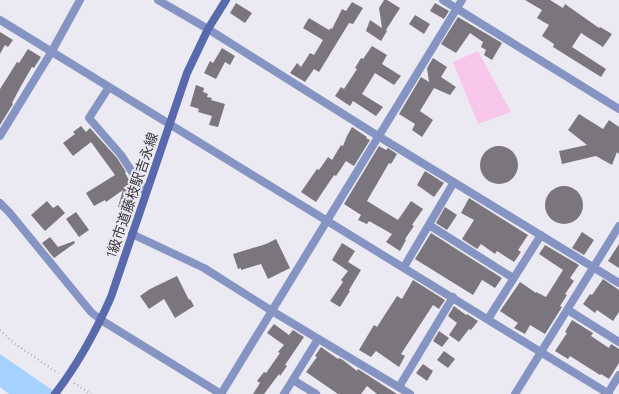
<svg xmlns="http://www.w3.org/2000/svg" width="619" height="394" font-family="Quicksand,'Noto Sans JP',sans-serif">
  <rect width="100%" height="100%" fill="#ebeaf3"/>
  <path fill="#f8c6e9" d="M478,51L511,112L478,124L453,62Z"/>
  <path fill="#a5d1fe" d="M0,354L58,394H9L0,387Z"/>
  <path fill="#7b767d" d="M384,0H387L400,8L386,30L387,31L381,41L366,31L370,20L382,28L379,8Z
    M525,0H550L563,8L565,4L599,28L600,27L612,34L603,47L581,33L572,47L606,69L601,77L553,47L554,44L542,36L549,25L537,18L542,10Z
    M352,2L363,8L353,24L349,23L319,72L314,69L305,82L290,73L297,63L301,67L310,53L314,55L323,40L303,28L309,18L329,30L331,28L332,29L342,9L346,11Z
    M236,3L252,13L245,23L230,13Z
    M435,3L449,11L444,19L430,11Z
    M415,15L430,24L424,34L409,24Z
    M458,17L502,43L492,60L484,55L486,50L481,47L483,42L470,33L456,53L441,44Z
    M0,32L13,40L8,47L5,45L0,54Z
    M372,46L387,55L382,64L401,76L394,85L375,73L362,94L383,107L376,116L353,101L350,106L335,96L341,87L344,89L357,69L355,68L361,58L363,59Z
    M222,48L235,56L230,65L225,62L216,79L204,73L210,61L213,63Z
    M28,49L41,57L34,68L32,67L21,86L12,103L13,104L0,125V89L17,62L19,63Z
    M433,58L447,67L441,77L456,87L450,95L434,88L420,111L433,120L422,137L412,130L415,124L399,114L421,77L429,82L427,68Z
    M196,85L204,88L203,92L208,94L207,97L212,98L211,100L225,104L218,127L209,125L212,116L198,112L199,109L190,106Z
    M579,114L603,129L609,120L619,127V154L617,152L612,165L596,156L562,164L559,151L587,145L568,130Z
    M81,126L86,132L90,128L117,158L126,172L125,173L131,183L123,188L135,193L130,210L118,207L123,190L106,202L105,200L94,206L86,193L115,175L91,142L73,156L63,143L75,134L73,132Z
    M352,127L367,137L366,138L370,140L354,166L346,161L336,176L334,175L316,202L301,192L317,169L319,170L328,157L332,160L341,145L343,146L347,136Z
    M480 165a19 19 0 1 1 38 0a19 19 0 1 1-38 0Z
    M379,146L386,150L388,148L397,154L391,164L389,163L367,201L398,220L411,201L423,209L412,225L414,226L405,239L406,240L400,251L386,242L392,234L369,221L367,224L358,220L361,215L344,204Z
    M425,171L444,183L434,197L417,185Z
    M545 205a19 19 0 1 1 38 0a19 19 0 1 1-38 0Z
    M469,198L528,235L518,250L521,252L514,262L497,251L495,254L481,244L477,249L462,239L474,220L461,213Z
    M47,201L53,208L58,205L65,213L45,231L31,215Z
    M445,207L457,215L447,230L436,223Z
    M76,212L89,230L79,237L66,219Z
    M582,232L594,240L584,255L572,248Z
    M431,233L502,278L495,288L482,280L473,295L415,259Z
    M50,237L58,247L74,241L75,243L54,258L42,243Z
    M276,239L290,268L268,279L261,264L241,270V268L238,269L233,254L266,244Z
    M342,243L355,251L348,262L361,270L349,290L350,291L340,307L330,301L343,282L341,280L348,271L332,260Z
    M619,244V268L608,261Z
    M545,245L579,265L570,278L574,281L565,294L567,295L560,306L562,307L545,334L530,325L525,334L514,328L518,323L500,311L520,282L536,293V292L546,297L563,270L539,254Z
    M177,276L189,300L190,299L194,306L175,318L164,299L149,309L140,296L150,289Z
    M603,279L619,290V312L613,321L597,310L595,313L583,304L590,294L592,295Z
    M413,280L445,300L439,309L433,305L401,354L405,356L399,367L376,351L371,357L359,350L374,325L377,327L397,296L402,299Z
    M454,306L466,315L467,314L478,321L471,330L469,329L459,342L449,335L457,323L448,316Z
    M572,320L593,333L591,336L609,348L611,344L619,349V363L609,379L601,374L600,375L570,356L568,359L555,351L567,333L565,332Z
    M274,324L289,335L293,330L304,337L285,365L287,366L280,376L279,374L264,394H253L260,383L257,381L264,372L266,373L280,353L278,352L284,345L267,333Z
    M439,331L449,338L442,347L433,341Z
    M321,347L338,359L339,358L343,360L357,371L358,369L397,394H377L367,386L361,394H338L306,372L317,357L315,356Z
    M444,351L455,359L448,368L437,360Z
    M423,364L433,371L427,381L416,373Z"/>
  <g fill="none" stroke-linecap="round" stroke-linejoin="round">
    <path stroke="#abaab1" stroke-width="2" stroke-dasharray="1 3" stroke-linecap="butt" d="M0,330L15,344L58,373
      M74,383L91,394"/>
    <path stroke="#8694c3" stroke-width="8" d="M158,0L208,29L378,136L619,283
      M443,0L619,109
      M0,20L609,394
      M109,87L89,118L121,155L146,193
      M0,136L52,51L80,0
      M0,203L9,212L91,312L101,320L221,394
      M429,225L513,278
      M132,234L204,268L272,311L410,394
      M404,267L454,182
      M568,310L619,342
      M488,319L541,235
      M293,380L316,394
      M399,387L453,297
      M608,393L619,375
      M221,394L462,0
      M284,394L318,339
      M515,394L619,226"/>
    <path stroke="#5869ac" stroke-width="8" d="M55,394C78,364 96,331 111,297L187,73L208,29L226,0"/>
  </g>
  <g text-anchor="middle" stroke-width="4" stroke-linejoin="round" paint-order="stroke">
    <g font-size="14" fill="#363639" stroke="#ebeaf3">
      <text transform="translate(132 195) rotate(-71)" y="5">1級市道藤枝駅吉永線</text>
    </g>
  </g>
</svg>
